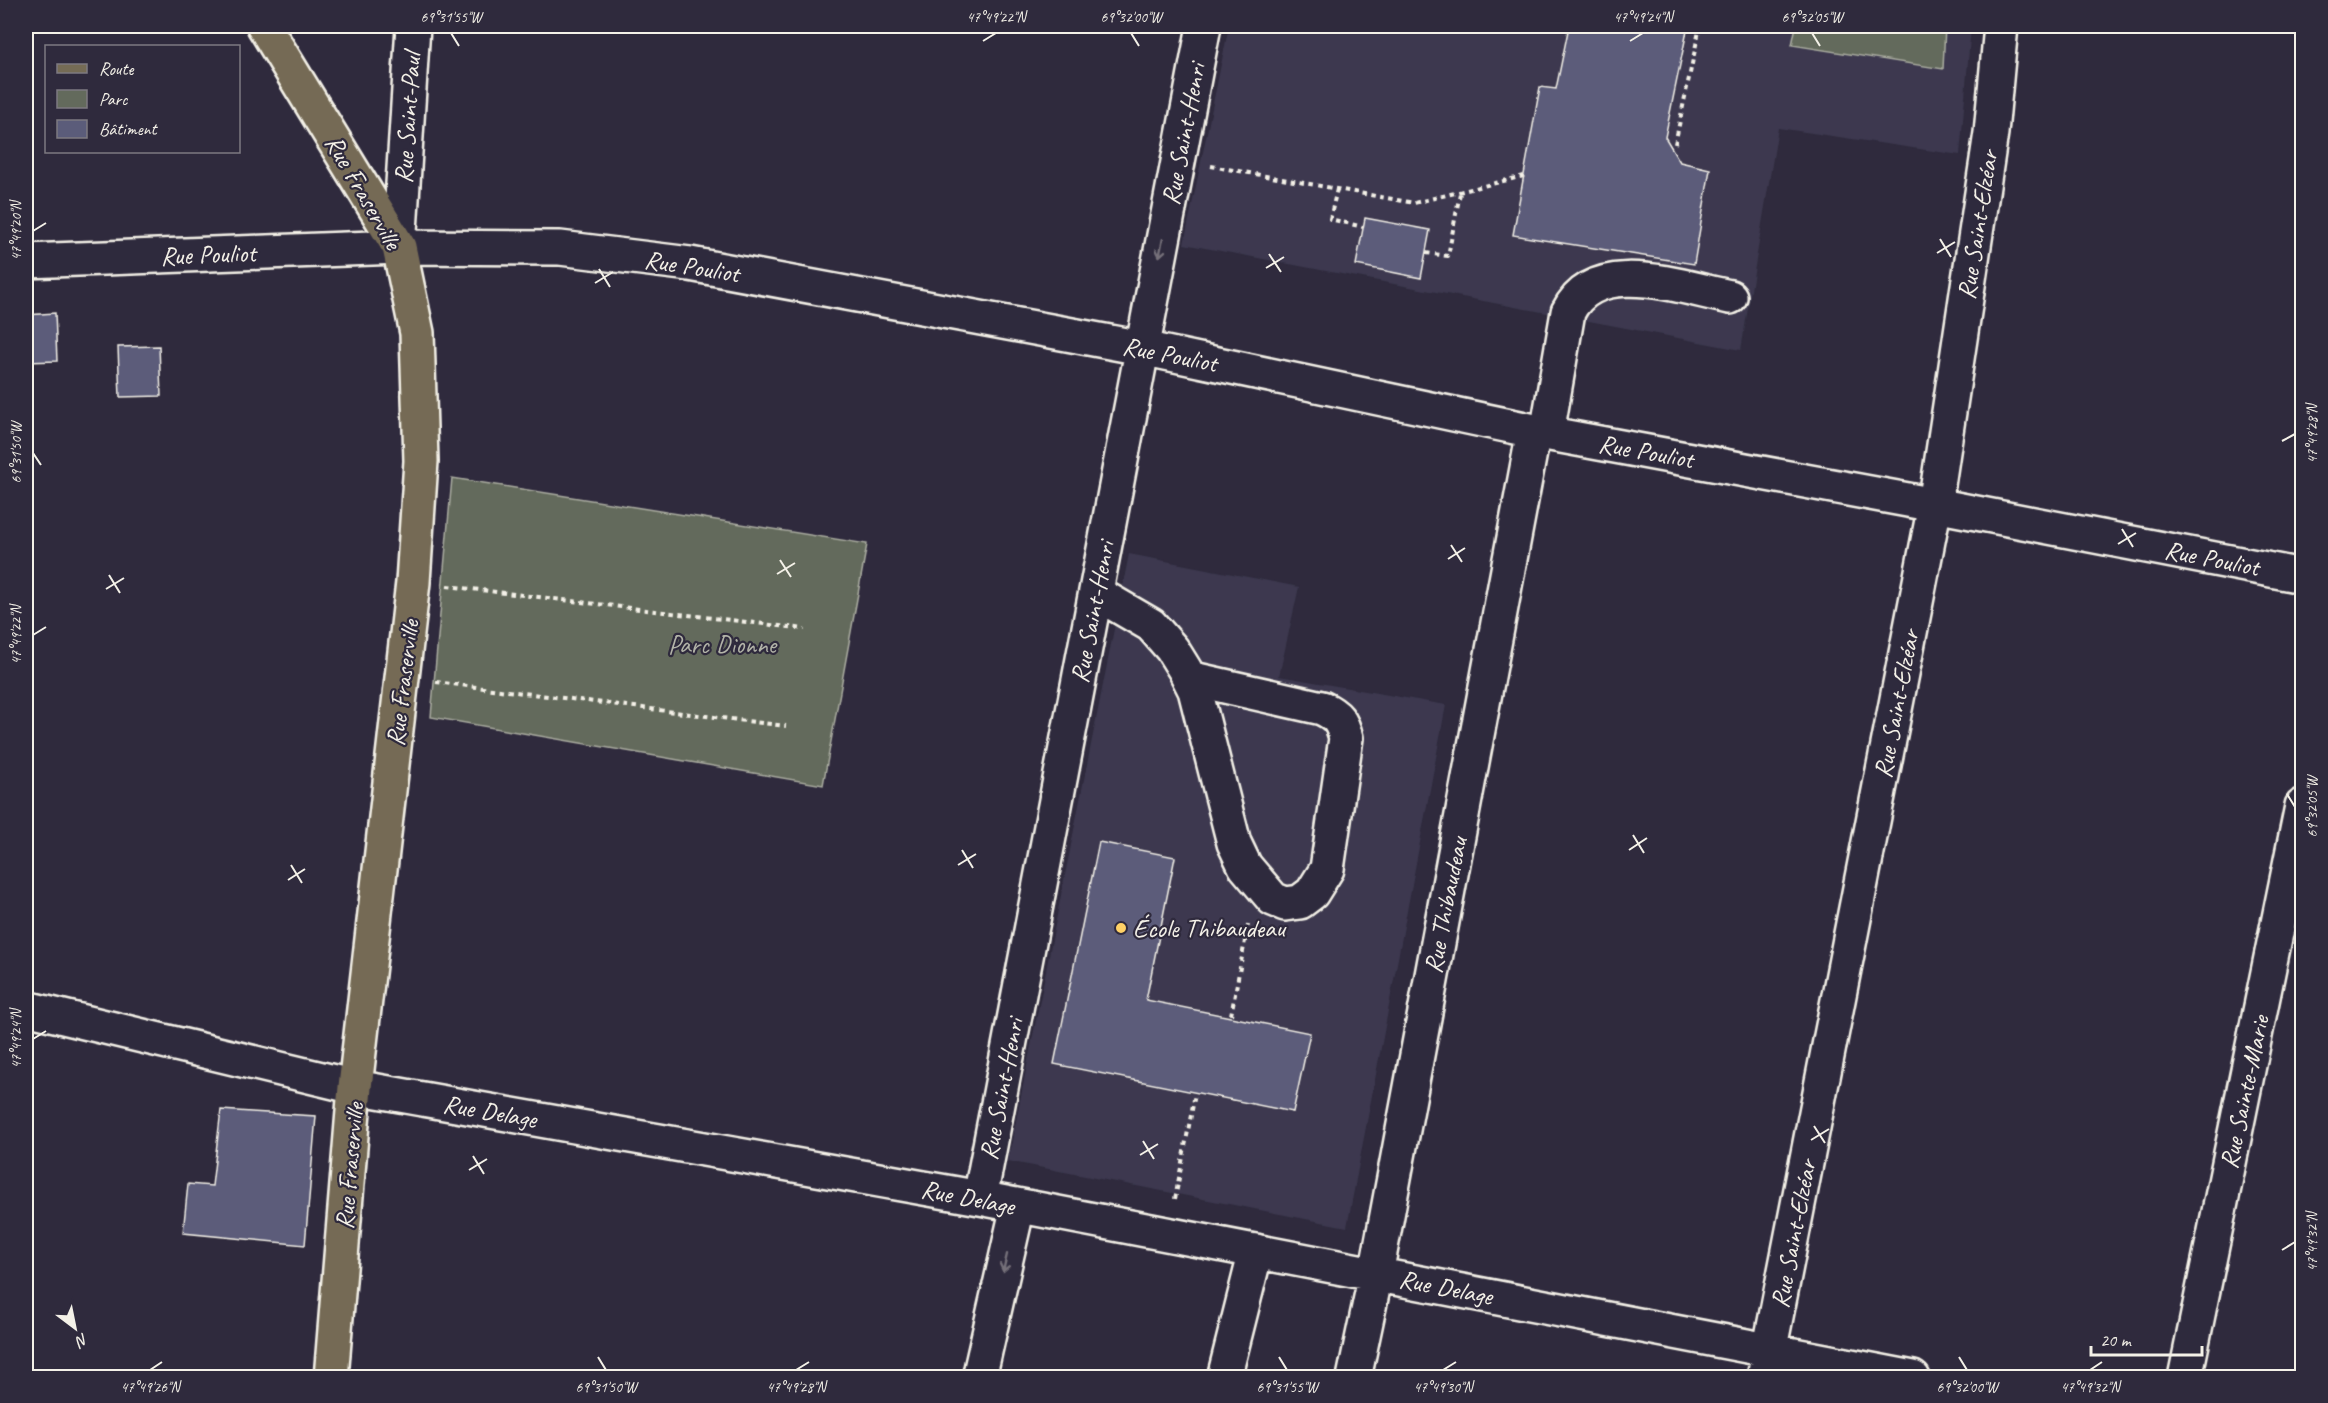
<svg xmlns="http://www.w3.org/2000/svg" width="2328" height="1403" font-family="Caveat,sans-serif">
  <rect width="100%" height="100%" fill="#2f2a3d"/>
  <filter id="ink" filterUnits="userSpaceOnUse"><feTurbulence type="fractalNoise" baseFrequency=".0167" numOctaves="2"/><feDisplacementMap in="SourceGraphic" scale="12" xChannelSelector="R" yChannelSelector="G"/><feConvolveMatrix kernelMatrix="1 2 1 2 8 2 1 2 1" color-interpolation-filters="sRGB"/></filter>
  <g filter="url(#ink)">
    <path fill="#3c394f" d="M1229,26H1971L1960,155L1778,128L1741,350L1184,244Z
      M1129,554L1299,587L1279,676L1446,705L1347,1227L1008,1161Z"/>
    <path fill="#636a5c" stroke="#acaea2" stroke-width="1.5" d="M1796,26H1945L1943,69L1792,45Z
      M452,478L867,544L823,785L431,717Z"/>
    <path fill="#5b5c7a" stroke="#f4f1e8" stroke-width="1.5" d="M1569,26H1688L1665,137L1680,162L1710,169L1694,264L1513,235L1540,87L1556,89Z
      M1365,218L1430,230L1421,278L1356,265Z
      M55,313L57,361L26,362V315Z
      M159,346L161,396L120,397L118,347Z
      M1099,842L1175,857L1146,1000L1310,1033L1293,1112L1054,1064Z
      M221,1110L316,1116L305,1245L183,1233L188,1184L212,1186Z"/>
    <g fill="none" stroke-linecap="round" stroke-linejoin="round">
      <defs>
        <path id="minor" d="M399,247L413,26
          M26,261L399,247L560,248L690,264L1142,348L1534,431L1935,505L2302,576
          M1547,433L1568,312C1596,255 1682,288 1730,297
          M1096,593L1151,625L1172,649L1185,670L1195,690L1234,843L1245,866L1273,899L1285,904L1300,902L1312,893L1327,869L1346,738C1342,721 1337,715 1322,708L1189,678
          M26,1008L355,1087L980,1198L1913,1378
          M980,1198L1204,26
          M979,1378L1018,1206
          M1224,1378L1256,1251
          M1354,1378L1376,1274L1534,431
          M1764,1378L1935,505L1991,133L2001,26
          M2185,1378L2302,806"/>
        <path id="major" d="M264,26L399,247L417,333L421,461L413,582L355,1087L331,1378"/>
      </defs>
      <use href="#minor" stroke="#f4f1e8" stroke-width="38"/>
      <use href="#major" stroke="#f4f1e8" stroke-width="38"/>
      <path stroke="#f4f1e8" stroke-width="4" stroke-dasharray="4.5 4.5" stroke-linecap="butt" d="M1675,144L1700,26
        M1211,166L1414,203L1524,176
        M1337,189L1330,219L1363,227
        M1426,253L1448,256L1460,193
        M447,586L805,629
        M436,682L786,726
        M1231,1015L1248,925
        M1175,1199L1195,1094"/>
      <use href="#minor" stroke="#2f2a3d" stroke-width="33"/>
      <use href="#major" stroke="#756b55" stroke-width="33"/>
    </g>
    <defs><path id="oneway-shaft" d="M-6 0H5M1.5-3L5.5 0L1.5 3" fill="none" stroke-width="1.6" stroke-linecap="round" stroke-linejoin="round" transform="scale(1.5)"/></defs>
    <g stroke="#747079">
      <use href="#oneway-shaft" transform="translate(1161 248) rotate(101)"/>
      <use href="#oneway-shaft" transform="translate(1005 1263) rotate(103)"/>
    </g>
  </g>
  <path fill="none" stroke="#f4f1e8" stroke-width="2" d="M451,33L459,46M1131,33L1139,46M1812,33L1820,46M983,41L996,33M1630,41L1643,33M33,231L46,223M1940,239L1951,257M1937,253L1955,242M1269,254L1281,272M1266,268L1284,257M599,269L610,287M595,283L613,272M2282,441L2295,434M33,453L41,465M2122,529L2133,547M2118,544L2136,533M1451,545L1462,562M1448,559L1465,548M780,560L791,577M777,574L795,563M109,575L120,593M106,589L124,578M33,635L46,627M2287,794L2295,807M1633,835L1644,853M962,850L973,868M1629,850L1647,838M291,865L302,883M958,865L976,854M288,880L305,869M33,1039L46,1031M1814,1126L1825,1143M1811,1140L1829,1129M1143,1141L1154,1159M1140,1155L1158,1144M473,1156L484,1174M469,1170L487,1159M2282,1250L2295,1242M598,1357L606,1370M1279,1357L1287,1370M1959,1357L1967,1370M150,1370L162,1362M796,1370L809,1362M1443,1370L1456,1362M2090,1370L2102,1362"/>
  <circle fill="#ffd166" stroke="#2f2a3d" stroke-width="2" cx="1121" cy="928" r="6"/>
  <g text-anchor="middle" stroke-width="4.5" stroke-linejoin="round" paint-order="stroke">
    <g font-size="26" fill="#f4f1e8" stroke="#2f2a3d">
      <text transform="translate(407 118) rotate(-86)" y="9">Rue Saint-Paul</text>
      <text transform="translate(1183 134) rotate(-79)" y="9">Rue Saint-Henri</text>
      <text transform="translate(364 192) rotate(60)" y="9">Rue Fraserville</text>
      <text transform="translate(1977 225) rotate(-81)" y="9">Rue Saint-Elzéar</text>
      <text transform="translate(208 254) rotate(-2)" y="9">Rue Pouliot</text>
      <text transform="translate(692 266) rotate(9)" y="9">Rue Pouliot</text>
      <text transform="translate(1170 354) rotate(11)" y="9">Rue Pouliot</text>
      <text transform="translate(1646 451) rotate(10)" y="9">Rue Pouliot</text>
      <text transform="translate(2212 558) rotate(11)" y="9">Rue Pouliot</text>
      <text transform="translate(1092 612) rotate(-79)" y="9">Rue Saint-Henri</text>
      <text transform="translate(402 683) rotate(-83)" y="9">Rue Fraserville</text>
      <text transform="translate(1896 704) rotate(-79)" y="9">Rue Saint-Elzéar</text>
      <text transform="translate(1445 905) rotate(-79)" y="9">Rue Thibaudeau</text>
      <text transform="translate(1001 1089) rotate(-79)" y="9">Rue Saint-Henri</text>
      <text transform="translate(2244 1092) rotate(-78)" y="9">Rue Sainte-Marie</text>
      <text transform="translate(490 1111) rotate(10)" y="9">Rue Delage</text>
      <text transform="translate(349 1166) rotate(-85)" y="9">Rue Fraserville</text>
      <text transform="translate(968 1197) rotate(11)" y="9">Rue Delage</text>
      <text transform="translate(1793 1234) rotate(-79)" y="9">Rue Saint-Elzéar</text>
      <text transform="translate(1446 1287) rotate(11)" y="9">Rue Delage</text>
    </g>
    <g font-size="26" fill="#b3b4a9" stroke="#2f2a3d">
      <text x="722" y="653">Parc Dionne</text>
    </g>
    <g font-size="26" fill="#f4f1e8" stroke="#2f2a3d" text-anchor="start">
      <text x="1133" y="937">École Thibaudeau</text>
    </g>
  </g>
  <rect width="2328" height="1403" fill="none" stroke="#2f2a3d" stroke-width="66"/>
  <rect x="45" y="45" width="195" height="108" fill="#2f2a3d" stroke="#7e7a81" stroke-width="1.5"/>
  <rect x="57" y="64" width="30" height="9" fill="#756b55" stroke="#7e7a81" stroke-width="1.5"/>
  <text x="99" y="75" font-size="18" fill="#f4f1e8">Route</text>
  <rect x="57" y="90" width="30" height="18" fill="#636a5c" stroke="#7e7a81" stroke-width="1.5"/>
  <text x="99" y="105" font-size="18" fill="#f4f1e8">Parc</text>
  <rect x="57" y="120" width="30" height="18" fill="#5b5c7a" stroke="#7e7a81" stroke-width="1.5"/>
  <text x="99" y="135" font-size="18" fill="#f4f1e8">Bâtiment</text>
  <g transform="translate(75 1328) rotate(148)" stroke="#2f2a3d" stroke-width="4.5" paint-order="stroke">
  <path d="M0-4.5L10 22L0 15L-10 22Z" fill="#f4f1e8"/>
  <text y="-9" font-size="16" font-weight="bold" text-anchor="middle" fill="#f4f1e8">N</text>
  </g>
  <path d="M2091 1346v9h111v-9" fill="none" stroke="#f4f1e8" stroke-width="3"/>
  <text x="2100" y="1346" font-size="18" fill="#f4f1e8" stroke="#2f2a3d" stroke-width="4.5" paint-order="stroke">20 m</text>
  <rect x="33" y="33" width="2262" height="1337" fill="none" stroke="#f4f1e8" stroke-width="2"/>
  <g font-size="15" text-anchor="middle" fill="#f4f1e8">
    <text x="451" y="22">69°31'55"W</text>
    <text x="996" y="22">47°49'22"N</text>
    <text x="1131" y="22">69°32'00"W</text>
    <text x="1643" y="22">47°49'24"N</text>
    <text x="1812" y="22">69°32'05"W</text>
    <text transform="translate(16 231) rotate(-90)" y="5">47°49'20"N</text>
    <text transform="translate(2312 434) rotate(-90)" y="5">47°49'28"N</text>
    <text transform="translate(16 453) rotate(-90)" y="5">69°31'50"W</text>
    <text transform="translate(16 635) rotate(-90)" y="5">47°49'22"N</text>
    <text transform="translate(2312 807) rotate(-90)" y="5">69°32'05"W</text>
    <text transform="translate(16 1039) rotate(-90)" y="5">47°49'24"N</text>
    <text transform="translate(2312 1242) rotate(-90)" y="5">47°49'32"N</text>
    <text x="150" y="1392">47°49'26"N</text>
    <text x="606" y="1392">69°31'50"W</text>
    <text x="796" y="1392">47°49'28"N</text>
    <text x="1287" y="1392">69°31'55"W</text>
    <text x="1443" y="1392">47°49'30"N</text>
    <text x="1967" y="1392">69°32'00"W</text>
    <text x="2090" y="1392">47°49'32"N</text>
  </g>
</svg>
